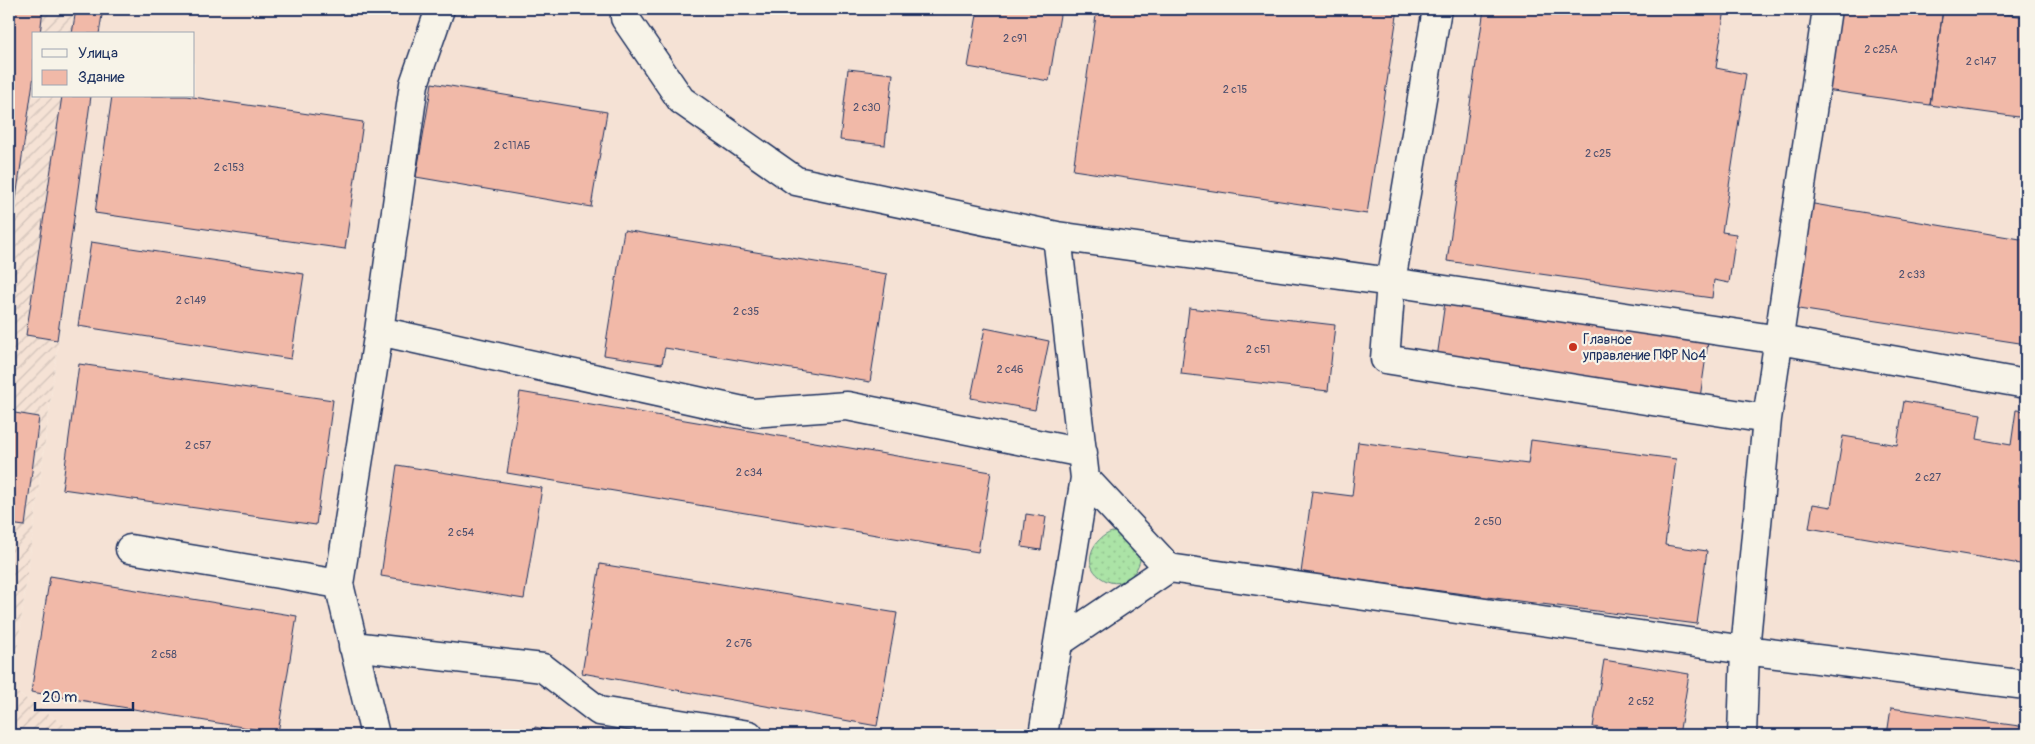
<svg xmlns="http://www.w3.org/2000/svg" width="2035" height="744" font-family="Pangolin,sans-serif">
  <defs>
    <pattern id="industrial-furrows" width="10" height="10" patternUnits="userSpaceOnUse" patternTransform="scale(1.25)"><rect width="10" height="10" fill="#f5e2d5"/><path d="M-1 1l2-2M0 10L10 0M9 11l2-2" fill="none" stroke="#d1c2b9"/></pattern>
    <pattern id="grass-dots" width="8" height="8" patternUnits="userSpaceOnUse" patternTransform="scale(1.25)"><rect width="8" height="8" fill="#abe3a6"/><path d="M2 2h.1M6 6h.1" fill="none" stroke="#93c391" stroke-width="1.8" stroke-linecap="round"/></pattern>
  </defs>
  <rect width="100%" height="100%" fill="#f7f3e8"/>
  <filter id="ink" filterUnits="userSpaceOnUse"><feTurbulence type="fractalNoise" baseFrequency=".02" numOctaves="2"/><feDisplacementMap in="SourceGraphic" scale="10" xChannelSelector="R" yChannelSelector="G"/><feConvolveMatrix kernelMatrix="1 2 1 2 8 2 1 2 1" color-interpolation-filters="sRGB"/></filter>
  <g filter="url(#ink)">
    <path fill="#f5e2d5" d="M103,9H2026V735H79L12,689L91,96H194V34H99Z"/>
    <path fill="url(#industrial-furrows)" d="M9,9H103L99,34H34V96H91L12,689L79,735H9Z"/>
    <path fill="url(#grass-dots)" stroke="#638982" d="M1112,532L1120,533L1141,555C1139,575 1120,592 1100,577C1081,563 1093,538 1112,532Z"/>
    <path fill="#f1b9a8" stroke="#1b2f5e" d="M13,9H43L40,34H34V75L9,246V40Z
      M76,9H103L99,34H72Z
      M915,9H947L946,14Z
      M978,9H1061L1049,81L968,67Z
      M1097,9H1398L1367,214L1073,170Z
      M1484,9H1725L1716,68L1746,74L1722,232L1736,234L1729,283L1714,280L1712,298L1447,261Z
      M1830,9H1943L1930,105L1819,89Z
      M1943,9H1968L2026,17V118L1930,105Z
      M848,69L893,74L885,145L840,140Z
      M432,83L607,112L591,207L416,177Z
      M62,96H91L57,340L26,335Z
      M112,96H186L363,122L345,249L95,213Z
      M1808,203L2026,240V344L1792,308Z
      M624,230L887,274L870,382L665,348L662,364L604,355Z
      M91,242L304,274L291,359L78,326Z
      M1446,295L1709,335L1700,398L1437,358Z
      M1189,308L1335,325L1328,391L1181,374Z
      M985,328L1049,341L1035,410L971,398Z
      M79,364L333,400L316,525L62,489Z
      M520,392L991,472L978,552L507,473Z
      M1904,401L1981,414L1977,439L2011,445L2016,410L2026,411V469L2022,468L2018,486L2026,487V565L1809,528L1813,504L1831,507L1843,436L1897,445Z
      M9,412L39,417L25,526L9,524Z
      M1531,440L1676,459L1665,545L1707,551L1697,624L1301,573L1312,491L1352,496L1358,442L1528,464Z
      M397,465L542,488L524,599L381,576Z
      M1026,514L1046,517L1041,550L1022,547Z
      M600,564L897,613L877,726L582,673Z
      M50,576L297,616L278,733L31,692Z
      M1604,660L1689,674L1679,735H1638L1593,727Z
      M1891,708L2026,727V735H1887Z
      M535,727L568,735H533Z"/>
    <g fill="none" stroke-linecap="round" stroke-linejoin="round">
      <defs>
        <path id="minor" d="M625,9V18L681,100L796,181L1057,236L1391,282L1780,340L2026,384
          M1437,9L1391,282L1385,359L1767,419
          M1827,9L1767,419L1745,650L2026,685
          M379,331L752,413L847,406L1083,453
          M1085,478L1169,568L1745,650L1742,735
          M130,549L339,584L375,735
          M339,584L379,331L414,84L440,9
          M1058,643L1169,568
          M353,646L543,668L599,711L749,735
          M1043,735L1085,478L1057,236"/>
      </defs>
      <use href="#minor" stroke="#1b2f5e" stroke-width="31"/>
      <use href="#minor" stroke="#f7f3e8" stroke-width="28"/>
    </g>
  </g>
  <circle fill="#c8321e" stroke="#f7f3e8" stroke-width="2" cx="1573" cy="347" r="5"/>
  <g text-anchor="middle" stroke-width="4.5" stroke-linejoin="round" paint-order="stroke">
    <g font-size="11" fill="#505270">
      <text x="1015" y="42">2 с91</text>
      <text x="1881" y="53">2 с25А</text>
      <text x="1981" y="65">2 с147</text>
      <text x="1235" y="93">2 с15</text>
      <text x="867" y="111">2 с30</text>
      <text x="512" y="149">2 с11АБ</text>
      <text x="1598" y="157">2 с25</text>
      <text x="229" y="171">2 с153</text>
      <text x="1912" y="278">2 с33</text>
      <text x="191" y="304">2 с149</text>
      <text x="746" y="315">2 с35</text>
      <text x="1258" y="353">2 с51</text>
      <text x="1010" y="373">2 с46</text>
      <text x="198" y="449">2 с57</text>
      <text x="749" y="476">2 c34</text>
      <text x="1928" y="481">2 с27</text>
      <text x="1488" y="525">2 с50</text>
      <text x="461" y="536">2 с54</text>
      <text x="739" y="647">2 с76</text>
      <text x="164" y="658">2 с58</text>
      <text x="1641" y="705">2 с52</text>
    </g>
    <g font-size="14" fill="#1b2f5e" stroke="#f7f3e8" text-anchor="start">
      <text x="1583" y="344">Главное<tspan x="1583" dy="16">управление ПФР №4</tspan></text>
    </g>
  </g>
  <rect width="2035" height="744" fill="none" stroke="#f7f3e8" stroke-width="30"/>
  <rect x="15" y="15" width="2005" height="714" fill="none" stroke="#1b2f5e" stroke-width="2" filter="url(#ink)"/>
  <rect x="32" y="32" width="162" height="65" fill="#f7f3e8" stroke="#9fa5b1"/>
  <rect x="42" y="49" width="25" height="8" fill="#f7f3e8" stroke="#9fa5b1"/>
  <text x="78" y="58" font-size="15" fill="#1b2f5e">Улица</text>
  <rect x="42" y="70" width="25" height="15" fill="#f1b9a8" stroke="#9fa5b1"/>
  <text x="78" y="82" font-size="15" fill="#1b2f5e">Здание</text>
  <path d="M35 702v8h98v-8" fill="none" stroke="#1b2f5e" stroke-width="2.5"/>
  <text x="42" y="702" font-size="15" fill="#1b2f5e" stroke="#f7f3e8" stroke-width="4" paint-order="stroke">20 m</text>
</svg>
